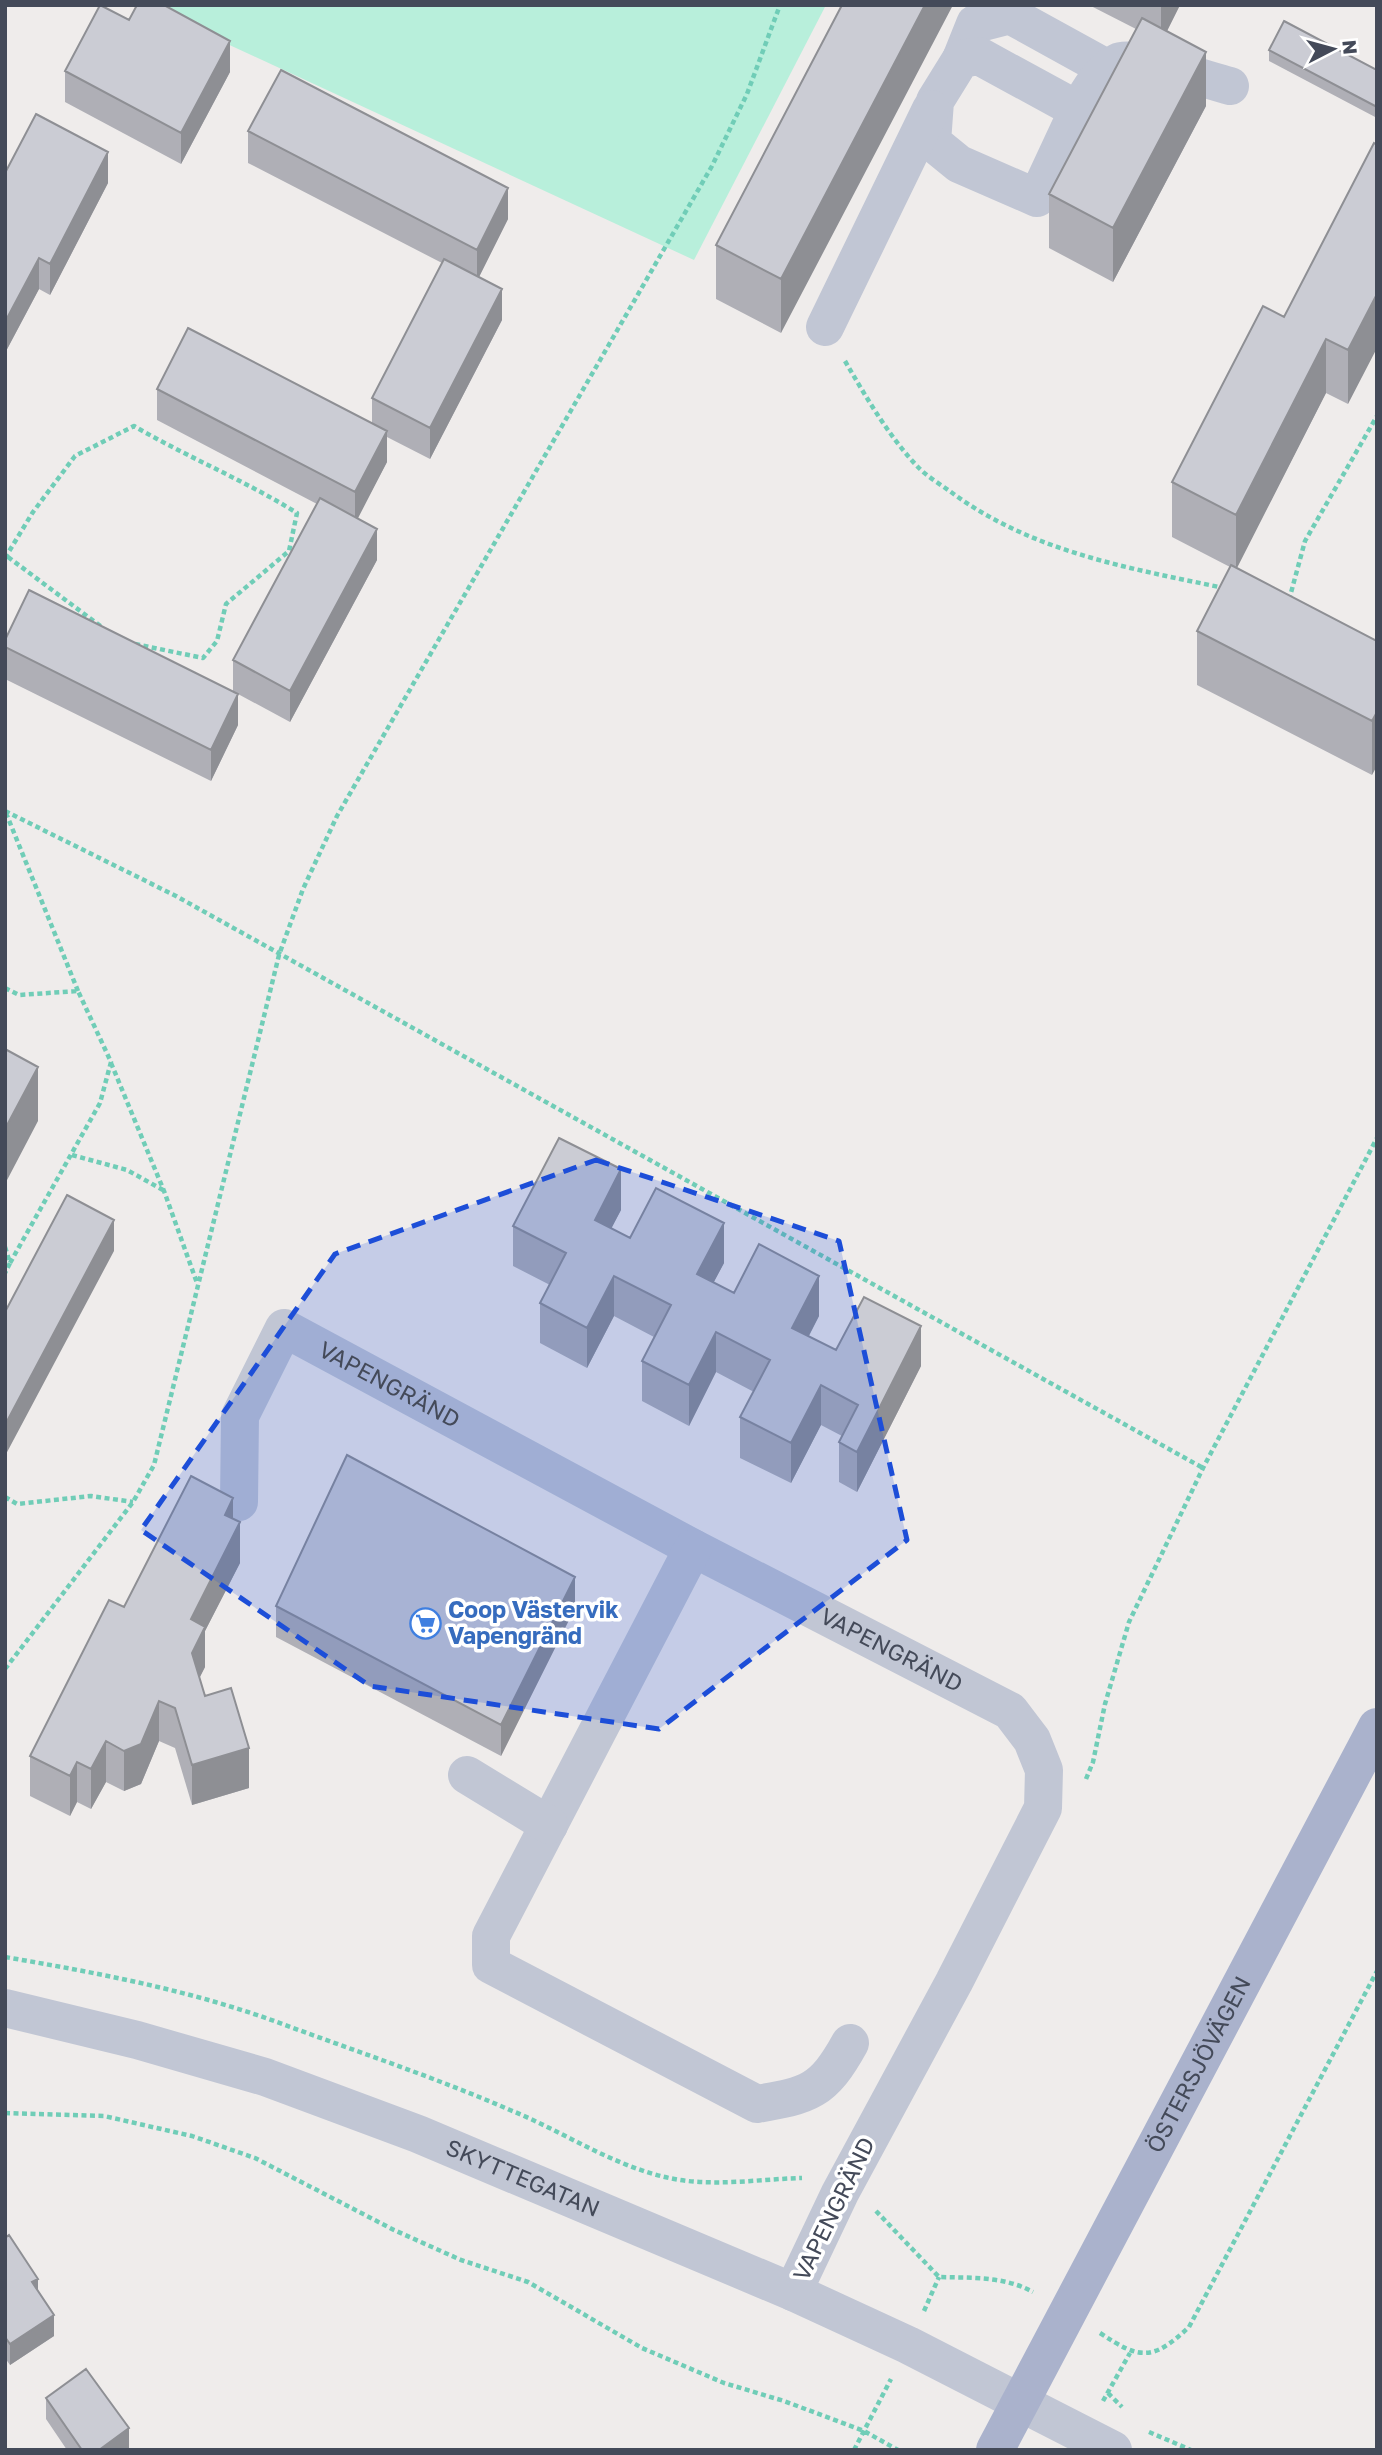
<svg xmlns="http://www.w3.org/2000/svg" width="1382" height="2455" font-family="'Golos Text',sans-serif">
  <rect width="100%" height="100%" fill="#efeceb"/>
  <path fill="#b8efdb" d="M143,5H826L694,260Z"/>
  <g fill="none" stroke-linecap="round" stroke-linejoin="round">
    <path stroke="#70cdb7" stroke-width="4.5" stroke-dasharray="5 3.5" stroke-linecap="butt" d="M845,361C866,397 888,435 917,466C926,476 940,484 951,492C1032,552 1128,568 1224,588
      M8,557L103,628
      M5,558L33,512L75,456L134,426C187,457 244,480 297,513L289,551L226,604L217,641L203,658L135,644
      M1289,600L1305,541L1377,416
      M5,811L176,896L1203,1468
      M6,813L78,991
      M5,988L19,995L78,991L111,1062L100,1103L10,1263
      M111,1063L164,1191L197,1283
      M72,1155L127,1170L163,1190
      M5,1247L10,1263L5,1273
      M5,1497L17,1504L91,1496L133,1502
      M5,1669L133,1502L154,1465L279,955L303,889L337,816L712,166L747,94L780,5
      M1086,1779L1093,1762L1105,1704L1129,1622L1203,1468L1377,1138
      M5,1957C98,1973 189,1990 277,2022C355,2051 434,2077 510,2110C567,2133 618,2170 680,2180C720,2186 762,2179 802,2178
      M5,2113L104,2116L192,2136L255,2158L394,2230L461,2260L528,2282L642,2348L724,2383L784,2401L864,2431L898,2450
      M876,2211L939,2277C971,2278 1004,2276 1033,2292
      M924,2311L939,2277
      M1100,2333C1139,2359 1152,2362 1189,2327L1377,1971
      M1108,2393L1122,2407
      M1103,2401L1130,2353
      M1149,2432L1191,2450
      M854,2450L891,2379"/>
    <g stroke="#c1c6d4" stroke-width="38">
      <path d="M961,59L975,24L1010,15L1108,69"/>
      <path d="M1078,110L979,56L961,59L935,101L932,142L959,164L1037,198L1078,110L1079,108C1090,90 1099,72 1118,62C1133,54 1209,81 1230,86"/>
      <path d="M825,327L931,109"/>
      <path id="s1" d="M239,1502L240,1416L284,1328L693,1548L1010,1711L1032,1740L1044,1770L1043,1808L954,1982L840,2193L793,2292"/>
      <path d="M693,1548L491,1936V1965L757,2104C809,2095 823,2092 850,2043"/>
      <path d="M467,1775L549,1825"/>
      <path id="s2" d="M5,2008L137,2040L265,2077L418,2134L793,2292L908,2345L1113,2450"/>
    </g>
    <path stroke="#aab2cc" stroke-width="38" id="s3" d="M995,2450L1377,1727"/>
  </g>
  <path fill="#afafb6" d="M842,5L781,333L716,299V245Z
    M1089,5H1180L1167,31L1206,106L1113,282L1049,248V194L1136,29Z
    M1269,50L1377,70V118L1269,61Z
    M65,71L230,72L181,164L65,102Z
    M248,131L508,219L479,277L502,320L430,459L387,437V462L357,518L377,560L290,722L238,694V725L211,781L5,679V640L233,691V660L317,504L157,420V389L372,423V398L442,263L248,163Z
    M1374,143L1348,404L1326,393L1236,568L1377,641L1372,775L1197,685V631L1230,567L1172,537V482L1284,317Z
    M5,173L108,183L50,295L39,289L5,353Z
    M621,1210L611,1228L630,1238L724,1263L713,1283L734,1293L819,1316L809,1336L836,1350L921,1366L857,1492L839,1482V1442L842,1436L821,1425L791,1483L740,1458V1417L754,1392L716,1372L689,1426L642,1401V1361L654,1337L614,1316L587,1368L540,1343V1303L550,1285L513,1266V1226Z
    M233,1519L240,1563L205,1631V1667L199,1678L205,1696L249,1788L192,1805L175,1748L159,1741L141,1784L124,1791L106,1782L91,1809L77,1802L70,1816L30,1796V1756L124,1607Z
    M276,1606L575,1608L501,1756L276,1637Z
    M5,2238L38,2291L54,2336L10,2365L5,2358Z
    M46,2398L129,2450H67L46,2419Z"/>
  <path fill="#8e8f94" d="M925,5H953L781,333V279Z
    M1161,5H1180L1161,43Z
    M230,41V72L181,164V133Z
    M1206,52V106L1113,282V228Z
    M108,152V183L50,295V264Z
    M508,188V219L477,281V250Z
    M39,258V289L5,353V322Z
    M502,289V320L430,459V428Z
    M1377,294V348L1348,404V350Z
    M1326,339V393L1236,570V515Z
    M387,431V462L355,524V492Z
    M377,529V560L290,722V691Z
    M238,694V725L211,781V750Z
    M1377,712V766L1372,775V721Z
    M38,1067V1121L5,1184V1129Z
    M621,1169V1210L595,1260V1220Z
    M114,1220V1251L5,1456V1425Z
    M724,1223V1263L697,1314V1274Z
    M614,1276V1316L587,1368V1328Z
    M819,1276V1316L792,1368V1328Z
    M921,1326V1366L857,1492V1452Z
    M716,1332V1372L689,1426V1385Z
    M821,1385V1425L791,1483V1443Z
    M233,1498V1536L240,1522V1563L205,1631V1667L192,1693L191,1619L225,1515Z
    M575,1577V1608L501,1756V1725Z
    M159,1701V1741L141,1784L124,1791V1751Z
    M106,1741V1782L91,1809V1769Z
    M249,1748V1788L192,1805V1765Z
    M77,1762V1802L70,1816V1776Z
    M38,2279V2300L32,2282Z
    M54,2315V2336L10,2365V2344Z
    M129,2428V2450H99Z"/>
  <path fill="#cbccd4" stroke="#8e8f94" stroke-width="2" d="M100,5L129,20L137,5H164L230,41L181,133L65,71Z
    M842,5H925L781,279L716,245Z
    M1142,18L1206,52L1113,228L1049,194Z
    M1284,21L1377,70V107L1269,50Z
    M281,70L508,188L477,250L248,131Z
    M36,114L108,152L50,264L39,258L5,322V173Z
    M1374,143L1377,145V294L1348,350L1326,339L1236,515L1172,482L1263,306L1284,317Z
    M444,259L502,289L430,428L372,398Z
    M188,328L387,431L355,492L157,389Z
    M320,498L377,529L290,691L233,660Z
    M1231,565L1377,641V712L1372,721L1197,631Z
    M29,590L238,694L211,750L5,647V640Z
    M5,1049L38,1067L5,1129Z
    M559,1138L621,1169L595,1220L630,1238L656,1188L724,1223L697,1274L734,1293L759,1244L819,1276L792,1328L836,1350L864,1297L921,1326L857,1452L839,1442L858,1405L821,1385L791,1443L740,1417L770,1360L716,1332L689,1385L642,1361L671,1305L614,1276L587,1328L540,1303L566,1253L513,1226Z
    M67,1195L114,1220L5,1425V1312Z
    M347,1455L575,1577L501,1725L276,1606Z
    M191,1476L233,1498L225,1515L240,1522L191,1619L205,1627L192,1653L205,1696L231,1688L249,1748L192,1765L175,1708L159,1701L141,1744L124,1751L106,1741L91,1769L77,1762L70,1776L30,1756L109,1600L124,1607Z
    M9,2235L38,2279L32,2282L54,2315L10,2344L5,2337V2238Z
    M86,2369L129,2428L99,2450H82L46,2398Z"/>
  <path fill="#1d4ed8" fill-opacity="0.2" stroke="#1d4ed8" stroke-width="5" stroke-dasharray="14 9" stroke-linejoin="round" d="M596,1160L839,1241L907,1540L659,1729L370,1686L141,1530L335,1254Z"/>
  <defs>
    <symbol id="supermarket-ring" viewBox="-11 -11 22 22"><circle r="9.5" fill="#fff" stroke="#3f7fe0" stroke-width="1.5"/><path d="M-6-5.5h2.5l.6 2H6L4.5 2H-2.5L-4.4-4H-6ZM-1.5 3.2a1.3 1.3 0 1 0 .1 0ZM3 3.2a1.3 1.3 0 1 0 .1 0Z" fill="#3f7fe0"/></symbol>
  </defs>
  <g fill-rule="evenodd">
    <use href="#supermarket-ring" x="408" y="1606" width="35" height="35"/>
  </g>
  <g text-anchor="middle" stroke-width="7" stroke-linejoin="round" paint-order="stroke">
    <g font-size="23" fill="#444a59" stroke="#fff">
      <text dy="8" stroke="none"><textPath href="#s1" startOffset="304">VAPENGRÄND</textPath></text>
      <text dy="8" stroke="none"><textPath href="#s1" startOffset="872">VAPENGRÄND</textPath></text>
      <text dy="8" stroke="none"><textPath href="#s3" startOffset="436">ÖSTERSJÖVÄGEN</textPath></text>
      <text dy="8" stroke="none"><textPath href="#s2" startOffset="546">SKYTTEGATAN</textPath></text>
      <text transform="translate(834 2209) rotate(-64)" y="8">VAPENGRÄND</text>
    </g>
    <g font-size="23" font-weight="bold" fill="#366cbe" stroke="#fff" text-anchor="start">
      <text x="448" y="1618">Coop Västervik<tspan x="448" dy="26">Vapengränd</tspan></text>
    </g>
  </g>
  <rect width="1382" height="2455" fill="none" stroke="#444a59" stroke-width="14"/>
  <g transform="translate(1333 49) rotate(84)" stroke="#ffffff" stroke-width="5" paint-order="stroke">
  <path d="M0-5L12 26L0 18L-12 26Z" fill="#444a59"/>
  <text y="-10" font-size="19" font-weight="bold" text-anchor="middle" fill="#444a59">N</text>
  </g>
</svg>
